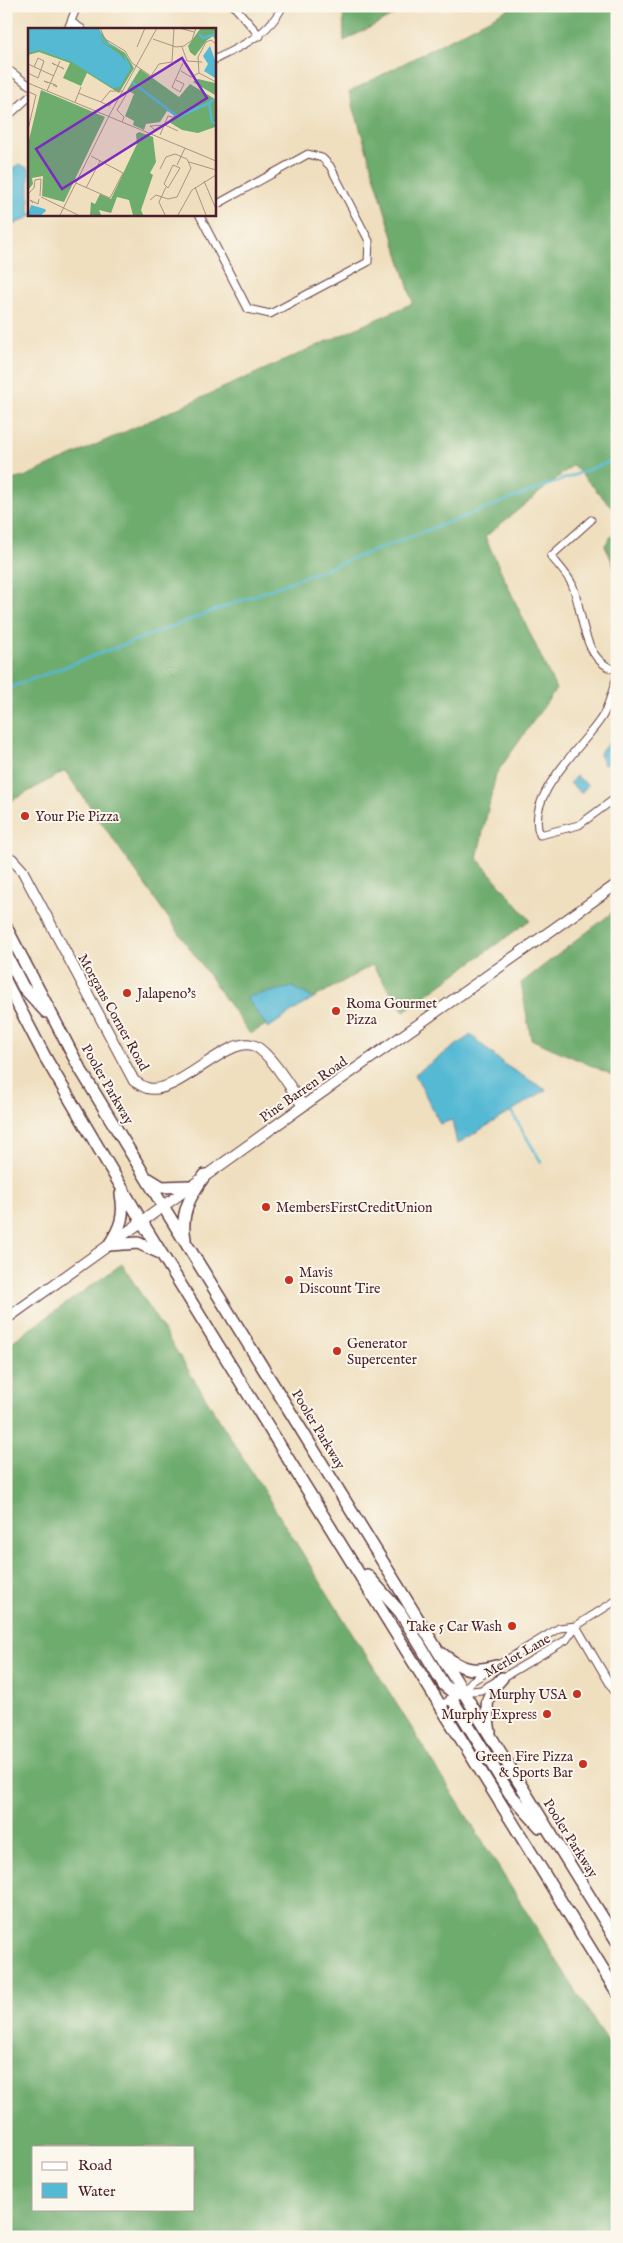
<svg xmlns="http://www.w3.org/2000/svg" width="623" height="2243" font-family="'IM FELL English',serif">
  <rect width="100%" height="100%" fill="#fbf7ec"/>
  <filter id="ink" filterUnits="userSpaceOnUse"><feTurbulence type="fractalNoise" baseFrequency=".02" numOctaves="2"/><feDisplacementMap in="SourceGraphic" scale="10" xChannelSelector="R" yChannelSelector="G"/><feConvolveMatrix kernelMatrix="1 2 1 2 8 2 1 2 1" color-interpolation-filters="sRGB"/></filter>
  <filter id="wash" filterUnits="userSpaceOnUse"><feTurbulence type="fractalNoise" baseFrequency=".0096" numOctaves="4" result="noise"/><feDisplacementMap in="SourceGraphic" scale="20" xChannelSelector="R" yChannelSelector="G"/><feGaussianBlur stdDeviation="1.12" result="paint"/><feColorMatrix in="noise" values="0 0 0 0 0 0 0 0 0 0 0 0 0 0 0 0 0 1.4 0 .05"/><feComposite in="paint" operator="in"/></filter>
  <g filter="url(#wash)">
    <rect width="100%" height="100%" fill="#efdfbf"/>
    <path fill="#6eac6e" stroke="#5c664c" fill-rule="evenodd" d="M343,6H411L344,41Z
      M514,6H617V513L573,465L485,537L556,689L496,774L477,858L530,920L404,1011L372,965L250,1034L65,771L6,804V481L24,477L413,303L349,92Z
      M617,528V574L605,545Z
      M617,909V1077L531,1039L521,983Z
      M122,1264L617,2057V2237H6V1346ZM34,2147H194V2209H34Z"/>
    <path fill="#55b9d4" stroke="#506c80" d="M20,164L29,169V214H36L6,228V206L12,169Z
      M617,733V758L604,765L599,754Z
      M576,776L588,785L581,793L570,783Z
      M293,987L313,998L268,1028L246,997Z
      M471,1035L505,1065L546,1090L457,1144L452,1120L440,1124L415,1074Z"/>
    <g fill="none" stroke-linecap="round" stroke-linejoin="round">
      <path stroke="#55b9d4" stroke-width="2.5" d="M6,689L617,459
        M511,1111L541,1162"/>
    </g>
  </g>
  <g filter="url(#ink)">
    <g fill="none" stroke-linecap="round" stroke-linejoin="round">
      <defs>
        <path id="street" d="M234,6L260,36
          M71,22L82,29
          M68,29L77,6
          M214,60C243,45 267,36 283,6
          M6,68L29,85
          M6,118L29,97
          M199,214L248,309L270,314L368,262L369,241L330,166L322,158L308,154L214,206
          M591,520L551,556C558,565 567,574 572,584C584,612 581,662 617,670
          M617,677C612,690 609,708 600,720C581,748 524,797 540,835L579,825L617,797
          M576,1626L617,1696
          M463,1692L481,1690L502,1678L566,1640L576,1626L617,1600
          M440,1706L463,1692L472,1681L559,1628L576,1626"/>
        <path id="secondary" d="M6,860L12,859L22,870L134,1081C138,1083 143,1087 147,1088C177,1097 229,1033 255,1046C272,1055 291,1089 303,1106
          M6,1319L303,1106L617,884"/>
        <path id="primary" d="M6,927L79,1067L163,1206L617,1941
          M6,954L23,987L46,1012
          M6,982L45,1057L142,1222L617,1992
          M149,1179L162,1187L190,1186
          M185,1239C180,1213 190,1196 205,1175
          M109,1245C121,1227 125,1215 121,1194
          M109,1245L138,1243L160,1253
          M367,1575L400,1612L444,1685L450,1690L463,1692
          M441,1653C461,1669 472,1673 496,1666
          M452,1699L510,1794L540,1827
          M490,1732C486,1707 483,1697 502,1678"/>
      </defs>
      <use href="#street" stroke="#633c41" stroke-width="9"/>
      <use href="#secondary" stroke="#633c41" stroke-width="12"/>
      <use href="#primary" stroke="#633c41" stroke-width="14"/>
      <use href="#street" stroke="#fff" stroke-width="7"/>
      <use href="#secondary" stroke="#fff" stroke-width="10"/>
      <use href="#primary" stroke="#fff" stroke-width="11"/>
    </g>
  </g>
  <g fill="#c8321e" stroke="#fbf7ec" stroke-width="2">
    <circle cx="25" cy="816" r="5"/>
    <circle cx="127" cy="993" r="5"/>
    <circle cx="336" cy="1011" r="5"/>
    <circle cx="266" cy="1207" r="5"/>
    <circle cx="289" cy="1280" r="5"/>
    <circle cx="337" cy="1351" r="5"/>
    <circle cx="512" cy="1626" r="5"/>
    <circle cx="577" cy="1694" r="5"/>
    <circle cx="547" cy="1714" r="5"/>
    <circle cx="583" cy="1764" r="5"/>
  </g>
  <g text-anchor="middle" stroke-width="4" stroke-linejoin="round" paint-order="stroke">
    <g font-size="14" fill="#4a1f2b" stroke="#fbf7ec" text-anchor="start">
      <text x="35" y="821">Your Pie Pizza</text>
      <text x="137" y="998">Jalapeno's</text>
      <text x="346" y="1008">Roma Gourmet<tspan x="346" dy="16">Pizza</tspan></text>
      <text x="276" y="1212">MembersFirstCreditUnion</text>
      <text x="299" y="1277">Mavis<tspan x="299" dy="16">Discount Tire</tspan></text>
      <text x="347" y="1348">Generator<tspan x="347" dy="16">Supercenter</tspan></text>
      <text x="502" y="1631" text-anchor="end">Take 5 Car Wash</text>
      <text x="567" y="1699" text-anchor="end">Murphy USA</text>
      <text x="537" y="1719" text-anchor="end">Murphy Express</text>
      <text x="573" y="1761" text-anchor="end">Green Fire Pizza<tspan x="573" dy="16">&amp; Sports Bar</tspan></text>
    </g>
    <g font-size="14" fill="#4a1f2b" stroke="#fbf7ec">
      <text transform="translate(114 1012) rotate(61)" y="5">Morgans Corner Road</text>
      <text transform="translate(108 1084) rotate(60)" y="5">Pooler Parkway</text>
      <text transform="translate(303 1089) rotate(-35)" y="5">Pine Barren Road</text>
      <text transform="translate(319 1429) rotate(59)" y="5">Pooler Parkway</text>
      <text transform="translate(517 1655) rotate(-30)" y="5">Merlot Lane</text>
      <text transform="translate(571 1838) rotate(58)" y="5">Pooler Parkway</text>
    </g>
  </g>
  <g transform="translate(28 28)">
    <rect width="188" height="188" fill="#efdfbf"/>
    <path d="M0,0H70L81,15L97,25L106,40L91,65L59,45L53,58L35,50L42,35L11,24L0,27ZM187,0V11L185,8L179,12L167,28L162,24L160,18L172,1ZM112,41L151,69L162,56L187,71V99L170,105L154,102L141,94L147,86L139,83L132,94L118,96L116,102L105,97L106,93L97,88L106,66L99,62ZM170,51L187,55V67L165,54ZM13,62L77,89L36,174L14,168L15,148L4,150L5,156L0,162V116ZM111,104L125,109L128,134L122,145L125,147L113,182L115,187H105L101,172L89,169L83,185L71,182L73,187H62L63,174L67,176L72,166L83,171L109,116L108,106Z" fill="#6eac6e"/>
    <path d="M0,0H70L77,13L91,21L78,16L72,9L75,15L93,27L97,34L96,25L103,40L92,59L85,60L44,34L11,22L0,25ZM182,18L187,32V50L176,43L180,36L175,28ZM3,177L17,181L18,183L13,187H0Z" fill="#55b9d4"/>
    <path fill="none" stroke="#55b9d4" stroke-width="2.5" d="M171,6L175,10L188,6M104,54L150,89L181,75M186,71L181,75L184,94L188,96"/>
    <path fill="none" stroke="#ad9284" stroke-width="1" d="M72,0L77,11L97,23L104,35L123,48L131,36L144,34L146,0M151,0L166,4M125,11L148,19L156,18L164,12L168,0M188,16L183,12L178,14L170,29L171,45L188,54M109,19L117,0M154,19L159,33L174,34M0,36L26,48M27,37L24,35L36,41L33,39M153,43L163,49L171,45M0,45L10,50L16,33L10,30L6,39M148,52L156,56L152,64L144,59L155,35M0,55L188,133M20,55L16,53L28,57L29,59L25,57M19,63L32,33M50,65L73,74M47,74L53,59M83,75L81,78L73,74L82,63H95M94,94L96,89L89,82L98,67L96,64M0,102L8,67L1,64M127,102L122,98L137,97L150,103M132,107L140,88L144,89M161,134L188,142M145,137L152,140L140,160L136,156ZM149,137L157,120M176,153L188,181M48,155L82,170L95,145L63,128M167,159L178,187M58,160L72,133M0,166L6,160L7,152L13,151L12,168M13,169L50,187M122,172L128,167L140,171L149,169L163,140L159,131L147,126L138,129L132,141M5,175L2,172L10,176L11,171M32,187L82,86L129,0M137,187L131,174L138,159M150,187L164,162L188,147"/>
    <path fill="#7b2cbf" fill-opacity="0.15" stroke="#7b2cbf" stroke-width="2.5" d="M154,30L179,70L34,161L8,121Z"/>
    <rect width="188" height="188" fill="none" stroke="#4a1f2b" stroke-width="2.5"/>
  </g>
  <rect width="623" height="2243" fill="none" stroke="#fbf7ec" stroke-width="25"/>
  <rect x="32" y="2146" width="162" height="65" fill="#fbf7ec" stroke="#b4a19f"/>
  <rect x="42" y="2162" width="25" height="8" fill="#ffffff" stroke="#b4a19f"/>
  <text x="78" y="2170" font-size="15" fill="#4a1f2b">Road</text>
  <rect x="42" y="2183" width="25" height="15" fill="#55b9d4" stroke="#b4a19f"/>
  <text x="78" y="2196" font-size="15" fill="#4a1f2b">Water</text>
</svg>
